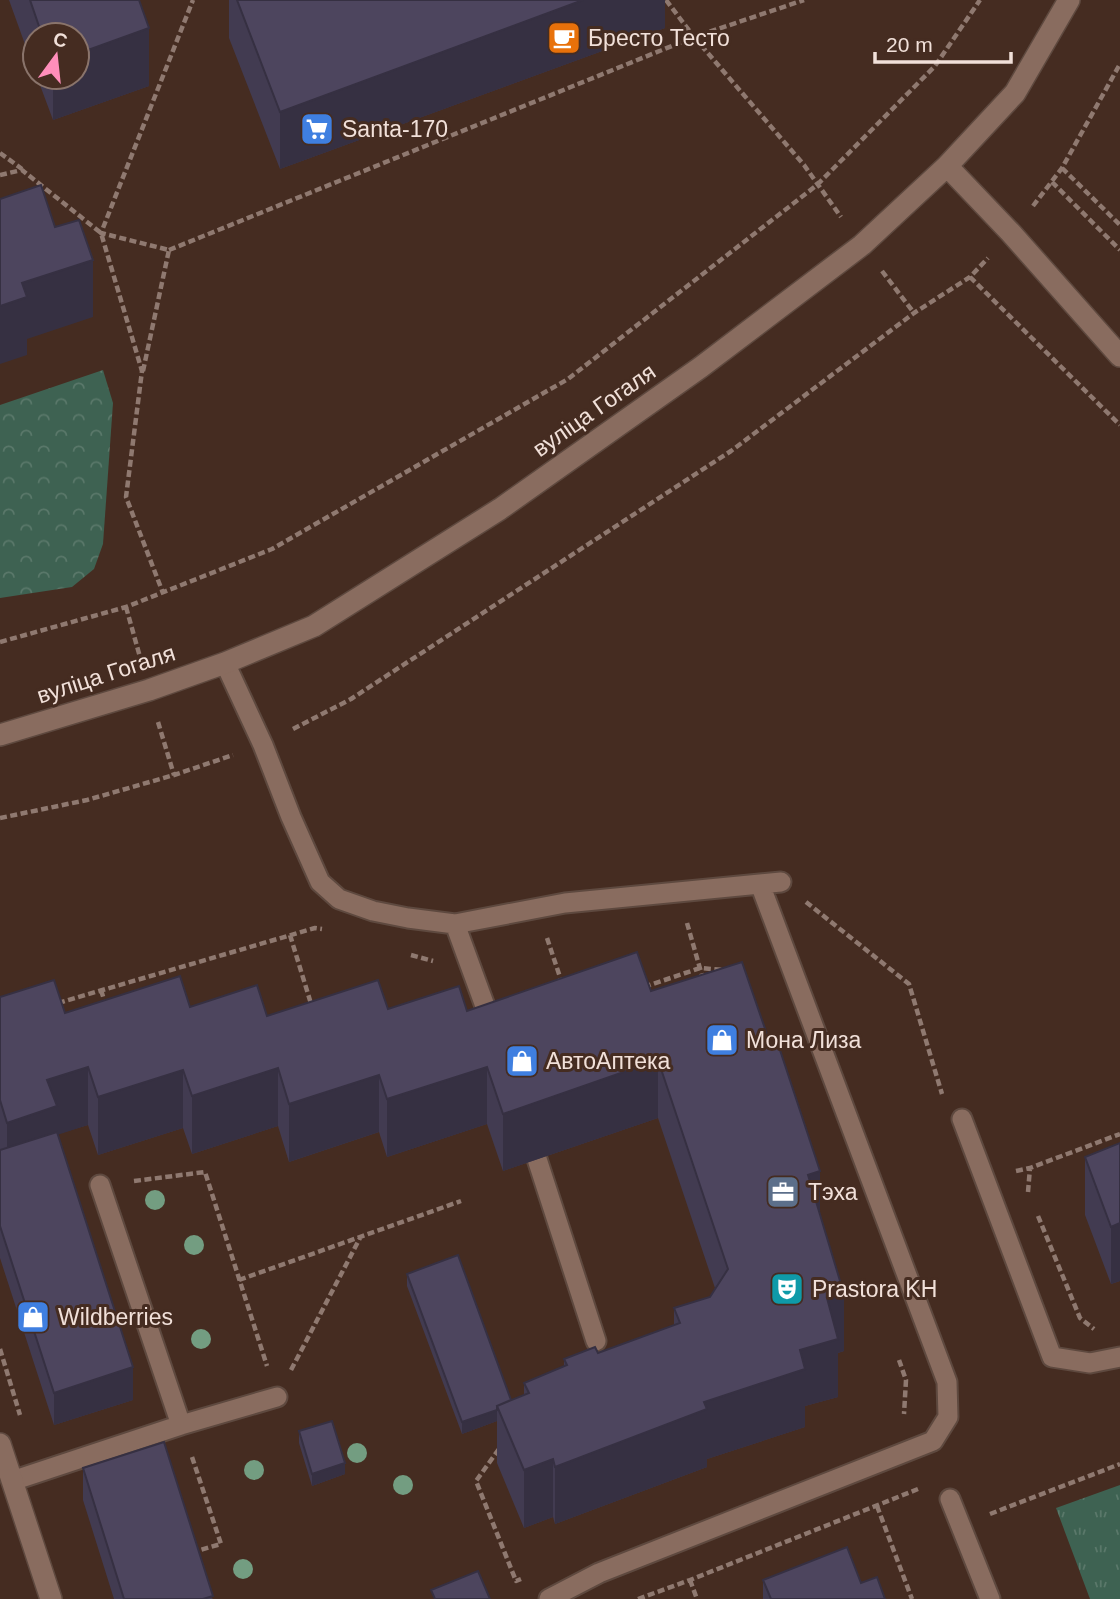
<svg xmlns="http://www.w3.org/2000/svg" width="1120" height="1599" font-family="Arial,sans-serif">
  <defs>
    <pattern id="forest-crowns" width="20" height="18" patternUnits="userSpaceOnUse" patternTransform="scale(1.75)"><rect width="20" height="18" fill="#3e6252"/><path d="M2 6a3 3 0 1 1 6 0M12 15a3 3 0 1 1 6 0" fill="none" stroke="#5a786a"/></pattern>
    <pattern id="park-tufts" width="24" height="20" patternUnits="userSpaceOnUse" patternTransform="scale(1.75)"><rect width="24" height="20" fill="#3e6252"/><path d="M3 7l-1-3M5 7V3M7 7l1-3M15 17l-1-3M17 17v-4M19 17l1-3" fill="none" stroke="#5a786a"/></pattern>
  </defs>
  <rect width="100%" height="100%" fill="#452c21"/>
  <path fill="url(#forest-crowns)" d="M103,370L113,403L103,544L94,569L72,587L0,598V405Z"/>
  <path fill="url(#park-tufts)" d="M1120,1485V1599H1090L1056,1508Z"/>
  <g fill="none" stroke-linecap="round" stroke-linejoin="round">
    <defs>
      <path id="lane" d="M225,663L263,745L291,817L320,882L339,899L373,911L408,918L455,924L565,903L760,884L947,1382L948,1417L933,1441L599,1573L549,1599
        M760,884L781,882
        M455,924L493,1028
        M962,1119L1052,1357L1090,1363L1120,1357
        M537,1159L596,1341
        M100,1185L181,1425
        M12,1481L181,1425L277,1397
        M950,1499L990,1599"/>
      <path id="street" d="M0,1444L51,1599"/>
      <path id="secondary" d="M947,166L1011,233L1120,356
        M0,735L149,690L225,663L314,626L500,509L701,367L862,245L947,166L1015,93L1069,0"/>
    </defs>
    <use href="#lane" stroke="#5e493f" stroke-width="23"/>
    <use href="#street" stroke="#5e493f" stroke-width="24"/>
    <use href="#secondary" stroke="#5e493f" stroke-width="24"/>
    <path stroke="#8f7970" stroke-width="4.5" stroke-dasharray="7 3.5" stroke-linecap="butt" d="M666,0L694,37L804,0
      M0,153L22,169
      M1062,168L1120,225
      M0,175L22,170L101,233L142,371L126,497L163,593
      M1052,182L1120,250
      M1033,206L1062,168L1120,64
      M169,250L694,37L804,165L841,217
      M882,271L914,313
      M970,277L1120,425
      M143,371L169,250L101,233L193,0
      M126,607L140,657
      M0,642L126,607L272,549L568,379L817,185L935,66L980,0
      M158,722L174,775
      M293,729L351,699L731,451L914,313L970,277L988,258
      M0,818L87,800L174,775L233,755
      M806,902L909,984L942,1094
      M687,923L703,979
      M290,935L312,1007
      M547,938L562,983
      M411,955L433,961
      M644,987L700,968L723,970
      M101,990L106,1006
      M58,1003L315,928L322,929
      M1016,1171L1030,1168L1120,1134
      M134,1181L205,1172L267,1366
      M1028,1192L1030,1168
      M1038,1216L1080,1318L1094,1329
      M239,1280L461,1201
      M0,1349L20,1415
      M899,1360L906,1380L904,1414
      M291,1370L360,1238
      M499,1449L476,1481L516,1581L521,1579
      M192,1457L221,1544L193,1552
      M877,1506L912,1599
      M990,1514L1120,1464
      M690,1580L697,1599
      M638,1599L690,1580L918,1489"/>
    <use href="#lane" stroke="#896c5f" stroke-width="19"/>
    <use href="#street" stroke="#896c5f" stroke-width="21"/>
    <use href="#secondary" stroke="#896c5f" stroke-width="21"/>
  </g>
  <g fill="#739d81">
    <circle cx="155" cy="1200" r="10"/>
    <circle cx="194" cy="1245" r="10"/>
    <circle cx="201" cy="1339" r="10"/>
    <circle cx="357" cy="1453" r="10"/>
    <circle cx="254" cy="1470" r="10"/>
    <circle cx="403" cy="1485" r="10"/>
    <circle cx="243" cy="1569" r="10"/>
  </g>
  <path fill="#423b51" d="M9,0H139L149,86L53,120L37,77H77V35H35V72Z
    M229,0H665V28L280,169L229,38Z
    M651,991L820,1215L844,1351L838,1353V1397L805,1406V1427L707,1459V1467L555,1524L553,1517L524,1528L497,1463V1421L462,1434L407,1286V1274L511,1400L524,1395V1383L564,1367V1359L598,1353L674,1325V1308L710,1297L715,1288L658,1118L503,1171L487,1124L387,1157L379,1132L289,1162L278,1126L192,1154L183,1128L98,1155L88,1125L58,1134L133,1400L54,1425L0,1258V997L65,1013L190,1007L267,1016L388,1009L467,1011Z
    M1120,1143V1281L1111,1284L1085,1215V1157Z
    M299,1431L345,1474L312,1486L299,1443Z
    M83,1468L213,1599H114L83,1500Z
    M763,1580L861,1583L885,1599H763Z"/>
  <path fill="#363042" d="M583,0H665V28L280,169V112Z
    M149,28V86L53,120V77H77V54Z
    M93,260V317L27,339V355L0,364V306L22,283Z
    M658,1060V1118L503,1171V1114Z
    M88,1067V1125L57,1135L7,1180V1123L47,1080Z
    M487,1067V1124L387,1157V1099Z
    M278,1068V1126L192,1154V1096Z
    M183,1070V1128L98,1155V1097Z
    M379,1075V1132L289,1162V1104Z
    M820,1171V1229L808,1175Z
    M1120,1223V1281L1111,1284V1227Z
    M844,1294V1351L838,1353V1397L805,1406V1427L707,1459V1467L555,1524V1467L704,1402L800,1350L827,1298Z
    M133,1367V1400L54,1425V1393Z
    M497,1410V1421L462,1434V1422Z
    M553,1459V1517L524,1528V1470Z
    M345,1463V1474L312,1486V1474Z"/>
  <path fill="#4d455e" stroke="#363042" stroke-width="2" d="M30,0H139L149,28L77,54V35H42Z
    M237,0H583L280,112Z
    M41,185L55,227L79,220L93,260L22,283L27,297L0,306V199Z
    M637,952L651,991L742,962L771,1046L778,1044L820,1171L808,1175L844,1294L827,1298L838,1339L800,1350L805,1369L704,1402L707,1409L555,1467L553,1459L524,1470L497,1406L529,1393L524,1383L567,1365L564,1359L595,1347L598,1353L680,1323L674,1308L710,1297L728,1269L658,1060L503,1114L487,1067L387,1099L379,1075L289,1104L278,1068L192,1096L183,1070L98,1097L88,1067L47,1080L57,1106L7,1123L0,1100V997L54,980L65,1013L180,976L190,1007L257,985L267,1016L378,980L388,1009L459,986L467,1011Z
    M57,1132L133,1367L54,1393L0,1226V1150Z
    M1120,1143V1223L1111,1227L1085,1157Z
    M458,1255L511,1400L497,1406V1410L462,1422L407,1274Z
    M332,1421L345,1463L312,1474L299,1431Z
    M164,1442L213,1596L203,1599H124L83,1468Z
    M847,1547L861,1583L877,1577L885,1599H771L763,1580Z
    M478,1571L490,1599H435L431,1590Z"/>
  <defs>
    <symbol id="cafe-square" viewBox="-11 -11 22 22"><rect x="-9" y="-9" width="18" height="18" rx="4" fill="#e8710a" stroke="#452c21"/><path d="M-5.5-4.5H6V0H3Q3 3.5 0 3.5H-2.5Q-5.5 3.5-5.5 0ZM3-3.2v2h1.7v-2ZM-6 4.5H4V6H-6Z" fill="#fff"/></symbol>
    <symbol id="supermarket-square" viewBox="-11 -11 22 22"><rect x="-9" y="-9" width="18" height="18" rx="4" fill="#3f7fe0" stroke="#452c21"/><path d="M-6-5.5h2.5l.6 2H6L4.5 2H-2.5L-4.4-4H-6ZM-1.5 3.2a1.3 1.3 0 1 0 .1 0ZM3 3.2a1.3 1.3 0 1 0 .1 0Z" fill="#fff"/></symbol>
    <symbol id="shop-square" viewBox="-11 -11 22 22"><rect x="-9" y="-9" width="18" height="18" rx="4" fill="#3f7fe0" stroke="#452c21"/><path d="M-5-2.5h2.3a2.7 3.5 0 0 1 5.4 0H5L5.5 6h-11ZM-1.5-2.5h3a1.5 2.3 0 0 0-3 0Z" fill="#fff"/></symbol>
    <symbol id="office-square" viewBox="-11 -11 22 22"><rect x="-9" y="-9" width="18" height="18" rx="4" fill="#5c6f8a" stroke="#452c21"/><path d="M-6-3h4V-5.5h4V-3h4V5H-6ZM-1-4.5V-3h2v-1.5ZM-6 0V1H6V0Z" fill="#fff"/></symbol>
    <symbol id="theatre-square" viewBox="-11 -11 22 22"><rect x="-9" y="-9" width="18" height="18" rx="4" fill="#0f9aa8" stroke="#452c21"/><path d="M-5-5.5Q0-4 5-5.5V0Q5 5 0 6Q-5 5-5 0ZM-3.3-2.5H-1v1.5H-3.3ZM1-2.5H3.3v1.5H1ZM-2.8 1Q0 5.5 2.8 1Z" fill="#fff"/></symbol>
  </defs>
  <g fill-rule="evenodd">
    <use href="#cafe-square" x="545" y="19" width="38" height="38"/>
    <use href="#supermarket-square" x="298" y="110" width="38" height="38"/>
    <use href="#shop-square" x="703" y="1021" width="38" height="38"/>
    <use href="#shop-square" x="503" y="1042" width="38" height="38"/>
    <use href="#office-square" x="764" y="1173" width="38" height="38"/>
    <use href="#theatre-square" x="768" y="1270" width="38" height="38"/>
    <use href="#shop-square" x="14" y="1298" width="38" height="38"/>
  </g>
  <g text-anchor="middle" stroke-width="6" stroke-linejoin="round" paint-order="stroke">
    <g font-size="23" fill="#f1e0d9" stroke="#452c21" text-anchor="start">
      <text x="588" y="46">Бресто Тесто</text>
      <text x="342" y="137">Santa-170</text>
      <text x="746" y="1048">Мона Лиза</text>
      <text x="546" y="1069">АвтоАптека</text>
      <text x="808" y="1200">Тэха</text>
      <text x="812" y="1297">Prastora KH</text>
      <text x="58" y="1325">Wildberries</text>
    </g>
    <g font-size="23" fill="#f1e0d9" stroke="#452c21">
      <text transform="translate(594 410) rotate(-35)" y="8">вуліца Гогаля</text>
      <text transform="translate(106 674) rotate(-18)" y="8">вуліца Гогаля</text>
    </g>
  </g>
  <g transform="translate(56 56) rotate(15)"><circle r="33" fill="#452c21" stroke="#8a746b" stroke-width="2"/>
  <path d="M0-5L12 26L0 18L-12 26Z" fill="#ff8eba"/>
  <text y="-10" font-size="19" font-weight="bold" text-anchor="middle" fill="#f1e0d9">С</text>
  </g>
  <path d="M875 52v10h136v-10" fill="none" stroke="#f1e0d9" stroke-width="3.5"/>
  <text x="886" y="52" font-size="21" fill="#f1e0d9" stroke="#452c21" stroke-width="5" paint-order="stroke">20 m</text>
</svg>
